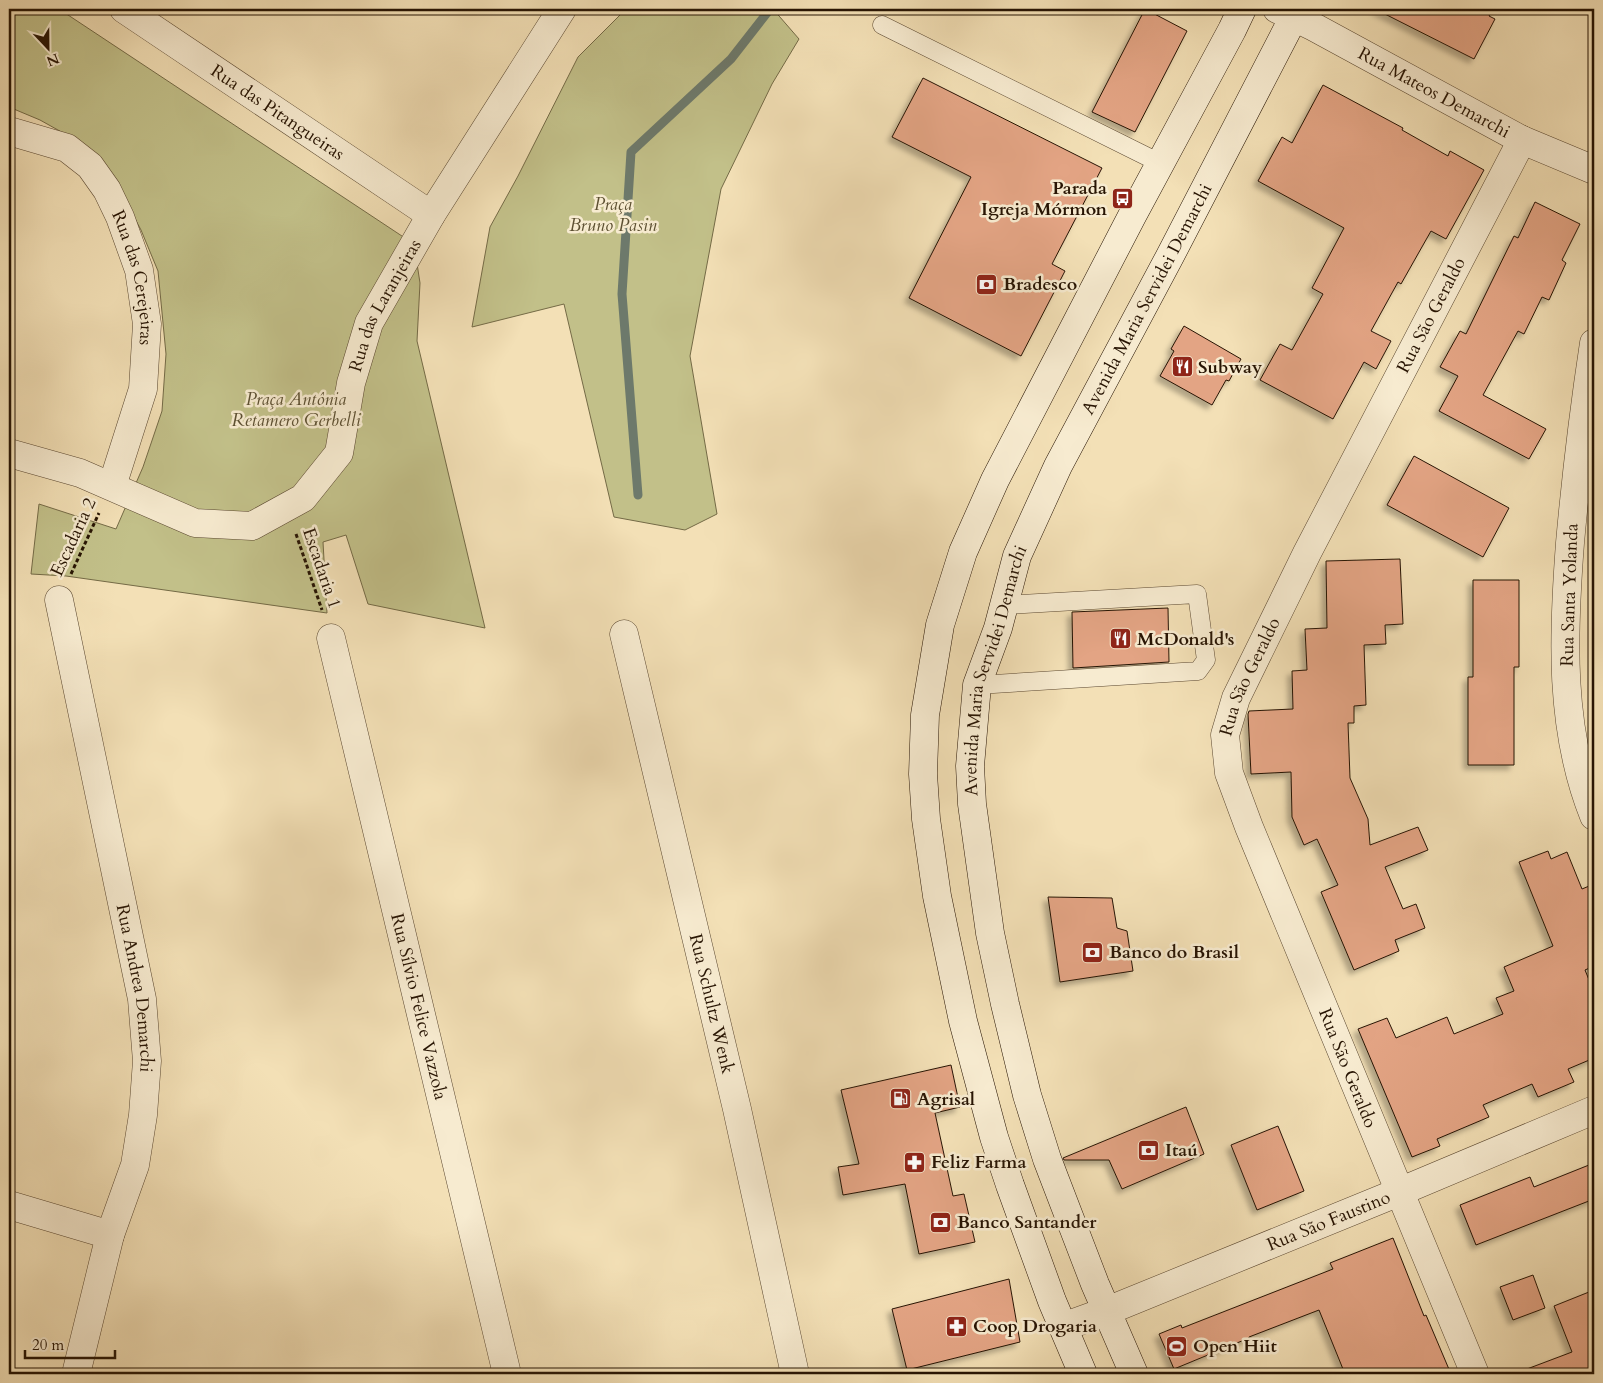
<svg xmlns="http://www.w3.org/2000/svg" width="1603" height="1383" font-family="Cardo,serif">
  <defs>
    <filter id="shadow"><feDropShadow dx="-4.5" dy="4.5" stdDeviation="2.5" flood-color="#0004"/></filter>
  </defs>
  <rect width="100%" height="100%" fill="#f3e0b6"/>
  <filter id="stains"><feTurbulence type="fractalNoise" baseFrequency=".004" numOctaves="4"/><feColorMatrix values="0 0 0 0 .2 0 0 0 0 .09 0 0 0 0 .02 0 0 0 .5 -.17"/></filter>
  <radialGradient id="worn" r=".72"><stop offset=".6" stop-color="#630" stop-opacity="0"/><stop offset="1" stop-color="#630" stop-opacity=".3"/></radialGradient>
  <path fill="#c2c089" stroke="#746a46" d="M9,9H59L414,244L420,283L417,341L485,628L368,604L346,535L323,542L327,613L66,576L31,574L39,504L116,529L143,467L162,411L166,354L158,271L141,230L115,181L83,144L40,120L9,107Z
    M626,9H773L799,39L772,84L721,189L690,356L717,514L685,530L614,517L564,304L472,327L490,227L518,176L578,57Z"/>
  <g fill="none" stroke-linecap="round" stroke-linejoin="round">
    <path stroke="#6d796b" stroke-width="9" d="M638,495L622,294L631,152L731,59L770,9"/>
  </g>
  <path fill="#e3a484" stroke="#271403" filter="url(#shadow)" d="M1145,9L1187,31L1135,132L1092,112Z
    M1375,9H1493L1489,16L1495,19L1474,59Z
    M923,78L1102,168L1052,264L1065,271L1021,356L909,298L971,177L892,137Z
    M1323,85L1403,128L1402,130L1448,156L1450,151L1484,170L1446,239L1431,231L1401,284L1398,282L1371,331L1391,341L1376,369L1364,362L1333,419L1260,380L1280,344L1292,350L1323,294L1312,288L1344,228L1258,181L1282,137L1292,143Z
    M1535,202L1580,224L1562,260L1566,263L1549,300L1542,297L1524,334L1518,331L1483,395L1546,429L1529,459L1439,411L1458,376L1440,367L1460,331L1466,334L1514,236L1518,238Z
    M1184,326L1241,359L1229,381L1226,380L1212,405L1160,376L1174,351L1171,349Z
    M1414,456L1509,508L1483,557L1387,505Z
    M1400,559L1403,624L1385,625L1386,644L1364,645L1366,705L1354,706V723H1348L1350,778L1368,819L1370,845L1418,827L1428,850L1385,867L1403,909L1416,904L1425,928L1395,940L1399,951L1354,970L1321,892L1338,885L1317,839L1304,845L1292,817L1291,772L1251,774L1248,714L1249,711L1293,709L1292,671L1307,670L1305,629L1327,628L1326,561Z
    M1473,580H1519V667H1514V765H1468V677H1473Z
    M1168,608L1169,662L1073,668L1072,612Z
    M1548,851L1551,859L1567,852L1582,889L1594,884V966L1585,970L1594,992V1058L1568,1069L1574,1082L1538,1097L1532,1084L1483,1105L1489,1117L1437,1139L1440,1146L1412,1157L1358,1029L1387,1018L1396,1038L1447,1017L1454,1034L1503,1014L1496,998L1514,991L1504,967L1553,946L1519,862Z
    M1048,897L1112,898L1117,928L1127,931L1133,971L1060,982Z
    M951,1065L960,1107L935,1113L953,1196L964,1194L975,1242L919,1254L905,1184L843,1195L838,1167L859,1164L841,1090Z
    M1186,1107L1204,1154L1122,1189L1109,1160H1064L1063,1158Z
    M1278,1126L1304,1191L1257,1210L1231,1145Z
    M1594,1163V1199L1476,1245L1460,1205L1530,1177L1534,1187Z
    M1393,1238L1424,1316L1426,1315L1451,1374H1345L1319,1310L1249,1337V1338L1174,1369L1159,1334L1181,1325L1182,1328L1333,1269L1330,1263Z
    M1533,1275L1545,1308L1513,1320L1500,1287Z
    M1009,1279L1020,1342L907,1370L892,1309Z
    M1594,1290V1374H1519V1372L1572,1352L1554,1306Z"/>
  <g fill="none" stroke-linecap="round" stroke-linejoin="round">
    <defs>
      <path id="lane" d="M882,25L1160,163
        M977,685L1198,671L1206,660L1197,594L1005,605"/>
      <g id="street">
        <path id="s1" d="M124,9L431,215"/>
        <path id="s2" d="M1277,9L1314,27L1522,140L1594,170"/>
        <path id="s3" d="M9,131L67,148L90,166L107,190L120,217L139,270L147,324L143,389L112,486"/>
        <path d="M1594,343C1584,409 1576,476 1570,543C1563,634 1559,729 1594,816"/>
        <path id="s4" d="M9,453L80,473L195,523L252,526L303,498L339,453L351,383L369,323L431,215L562,9"/>
        <path id="s5" d="M59,600L142,999L147,1061L143,1115L135,1165L110,1235L76,1374"/>
        <path id="s6" d="M624,634L737,1109L795,1374"/>
        <path id="s7" d="M331,638L507,1374"/>
        <path d="M9,1205L110,1235"/>
        <path id="s8" d="M1063,1327L1107,1311L1399,1192L1594,1110"/>
        <path id="s9" d="M1475,1374L1249,827L1229,773L1225,735L1236,698L1307,553L1522,140"/>
      </g>
      <g id="secondary">
        <path d="M1083,1374L1052,1301L1010,1185L994,1137L963,1021L937,896L926,819L923,774L925,715L940,625L963,552L995,480L1132,216L1232,30L1242,9"/>
        <path id="s10" d="M1134,1374L1095,1284L1047,1159L1027,1095L1005,1004L990,933L972,804L970,766L977,685L998,628L1017,556L1058,466L1169,258L1298,9"/>
      </g>
    </defs>
    <use href="#lane" stroke="#5a4730" stroke-width="19"/>
    <use href="#street" stroke="#5a4730" stroke-width="29"/>
    <use href="#secondary" stroke="#271403" stroke-width="29"/>
    <path stroke="#271403" stroke-width="3" stroke-dasharray="4 2.5" stroke-linecap="butt" d="M296,534L322,610
      M71,574L99,513"/>
    <use href="#lane" stroke="#f7ebd0" stroke-width="18"/>
    <use href="#street" stroke="#f7ebd0" stroke-width="28"/>
    <use href="#secondary" stroke="#f7ebd0" stroke-width="28"/>
  </g>
  <defs>
    <symbol id="bus-square" viewBox="-11 -11 22 22"><rect x="-9" y="-9" width="18" height="18" rx="4" fill="#8f2418" stroke="#f7ebd0"/><path d="M-5-6H5V4H4V6H2V4H-2V6H-4V4H-5ZM-3.5-4V0h7V-4ZM-3.5 1.2v1.5H-2V1.2ZM2 1.2v1.5H3.5V1.2Z" fill="#fff"/></symbol>
    <symbol id="bank-square" viewBox="-11 -11 22 22"><rect x="-9" y="-9" width="18" height="18" rx="4" fill="#8f2418" stroke="#f7ebd0"/><path d="M-6-4H6V4H-6ZM0-2.3a2.3 2.3 0 1 0 0 4.6a2.3 2.3 0 1 0 0-4.6Z" fill="#fff"/></symbol>
    <symbol id="restaurant-square" viewBox="-11 -11 22 22"><rect x="-9" y="-9" width="18" height="18" rx="4" fill="#8f2418" stroke="#f7ebd0"/><path d="M-5-6h1v4h1v-4h1v4h1v-4h1v5L-1.5 .5V6h-2V.5L-5-1ZM5-6V6H3V1.5H1.5Q1.5-4 5-6Z" fill="#fff"/></symbol>
    <symbol id="fuel-square" viewBox="-11 -11 22 22"><rect x="-9" y="-9" width="18" height="18" rx="4" fill="#8f2418" stroke="#f7ebd0"/><path d="M-5.5-6h7V0h2V4h1.3V-2.5L3-4.5l.8-.8L6-3V5H2.5V1h-1V6h-7ZM-4.2-4.7v3.2H.2V-4.7Z" fill="#fff"/></symbol>
    <symbol id="pharmacy-square" viewBox="-11 -11 22 22"><rect x="-9" y="-9" width="18" height="18" rx="4" fill="#8f2418" stroke="#f7ebd0"/><path d="M-2-6h4v4h4v4h-4v4h-4v-4h-4v-4h4Z" fill="#fff"/></symbol>
    <symbol id="stadium-square" viewBox="-11 -11 22 22"><rect x="-9" y="-9" width="18" height="18" rx="4" fill="#8f2418" stroke="#f7ebd0"/><path d="M0-5a6.5 5 0 1 0 0 10a6.5 5 0 1 0 0-10ZM-3.5-1.8h7v3.6h-7Z" fill="#fff"/></symbol>
  </defs>
  <g fill-rule="evenodd">
    <use href="#bus-square" x="1110" y="186" width="25" height="25"/>
    <use href="#bank-square" x="974" y="272" width="25" height="25"/>
    <use href="#restaurant-square" x="1170" y="354" width="25" height="25"/>
    <use href="#restaurant-square" x="1108" y="626" width="25" height="25"/>
    <use href="#bank-square" x="1080" y="940" width="25" height="25"/>
    <use href="#fuel-square" x="888" y="1086" width="25" height="25"/>
    <use href="#bank-square" x="1136" y="1138" width="25" height="25"/>
    <use href="#pharmacy-square" x="902" y="1150" width="25" height="25"/>
    <use href="#bank-square" x="928" y="1210" width="25" height="25"/>
    <use href="#pharmacy-square" x="944" y="1314" width="25" height="25"/>
    <use href="#stadium-square" x="1164" y="1334" width="25" height="25"/>
  </g>
  <g text-anchor="middle" stroke-width="5" stroke-linejoin="round" paint-order="stroke">
    <g font-size="18" fill="#271403" stroke="#f7ebd0">
      <text dy="6" stroke="none"><textPath href="#s2" startOffset="178">Rua Mateos Demarchi</textPath></text>
      <text dy="6" stroke="none"><textPath href="#s1" startOffset="185">Rua das Pitangueiras</textPath></text>
      <text dy="6" stroke="none"><textPath href="#s3" startOffset="212">Rua das Cerejeiras</textPath></text>
      <text dy="6" stroke="none"><textPath href="#s10" startOffset="1138">Avenida Maria Servidei Demarchi</textPath></text>
      <text dy="6" stroke="none"><textPath href="#s4" startOffset="528">Rua das Laranjeiras</textPath></text>
      <text dy="6" stroke="none"><textPath href="#s9" startOffset="1156">Rua São Geraldo</textPath></text>
      <text transform="translate(73 537) rotate(-65)" y="6">Escadaria 2</text>
      <text transform="translate(322 568) rotate(71)" y="6">Escadaria 1</text>
      <text transform="translate(1569 595) rotate(-88)" y="6">Rua Santa Yolanda</text>
      <text dy="6" stroke="none"><textPath href="#s10" startOffset="732">Avenida Maria Servidei Demarchi</textPath></text>
      <text dy="6" stroke="none"><textPath href="#s9" startOffset="751">Rua São Geraldo</textPath></text>
      <text dy="6" stroke="none"><textPath href="#s5" startOffset="396">Rua Andrea Demarchi</textPath></text>
      <text dy="6" stroke="none"><textPath href="#s6" startOffset="380">Rua Schultz Wenk</textPath></text>
      <text dy="6" stroke="none"><textPath href="#s7" startOffset="379">Rua Sílvio Felice Vazzola</textPath></text>
      <text transform="translate(1348 1068) rotate(68)" y="6">Rua São Geraldo</text>
      <text dy="6" stroke="none"><textPath href="#s8" startOffset="286">Rua São Faustino</textPath></text>
    </g>
    <g font-size="18" font-weight="bold" fill="#271403" stroke="#f7ebd0" text-anchor="start">
      <text x="1107" y="194" text-anchor="end">Parada<tspan x="1107" dy="21">Igreja Mórmon</tspan></text>
      <text x="1003" y="290">Bradesco</text>
      <text x="1198" y="373">Subway</text>
      <text x="1137" y="645">McDonald's</text>
      <text x="1109" y="958">Banco do Brasil</text>
      <text x="917" y="1105">Agrisal</text>
      <text x="1165" y="1156">Itaú</text>
      <text x="931" y="1168">Feliz Farma</text>
      <text x="957" y="1228">Banco Santander</text>
      <text x="973" y="1332">Coop Drogaria</text>
      <text x="1193" y="1352">Open Hiit</text>
    </g>
    <g font-size="18" font-style="italic" fill="#5d5032" stroke="#f7ebd0">
      <text x="613" y="210">Praça<tspan x="613" dy="21">Bruno Pasin</tspan></text>
      <text x="296" y="405">Praça Antônia<tspan x="296" dy="21">Retamero Gerbelli</tspan></text>
    </g>
  </g>
  <rect width="1603" height="1383" fill="none" stroke="#f3e0b6" stroke-width="30"/>
  <rect x="10" y="10" width="1583" height="1363" fill="none" stroke="#271403" stroke-width="2.5"/>
  <rect x="15" y="15" width="1573" height="1353" fill="none" stroke="#271403"/>
  <g transform="translate(48 48) rotate(158)" stroke="#f7ebd0" stroke-width="4" paint-order="stroke">
  <path d="M0-4L9 19L0 12L-9 19Z" fill="#271403"/>
  <text y="-8" font-size="14" font-weight="bold" text-anchor="middle" fill="#271403">N</text>
  </g>
  <path d="M25 1350v8h90v-8" fill="none" stroke="#271403" stroke-width="2.5"/>
  <text x="32" y="1350" font-size="15" fill="#271403" stroke="#f7ebd0" stroke-width="4" paint-order="stroke">20 m</text>
  <rect width="100%" height="100%" filter="url(#stains)"/>
  <rect width="100%" height="100%" fill="url(#worn)"/>
</svg>
